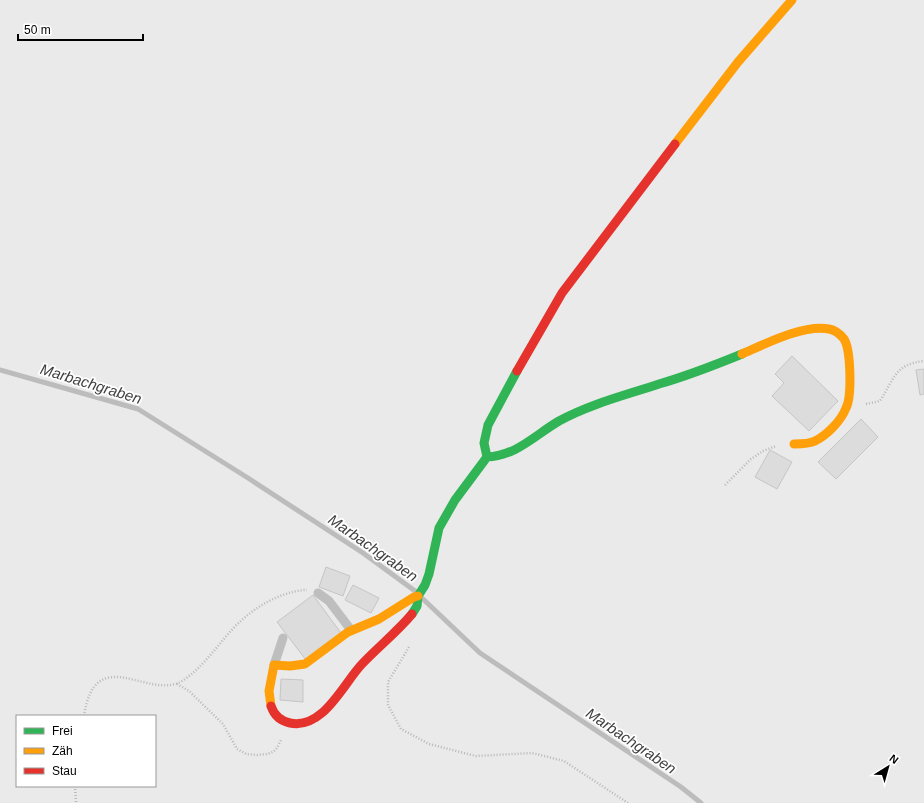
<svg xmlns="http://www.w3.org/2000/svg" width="924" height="803" font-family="Arial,sans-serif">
  <rect width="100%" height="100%" fill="#fff"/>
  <path fill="#eaeaea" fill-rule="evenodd" d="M0,0H924V803H0ZM17,716H155V786H17Z"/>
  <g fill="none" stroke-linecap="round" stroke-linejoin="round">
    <path stroke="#bcbcbc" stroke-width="5" d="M0,370L138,409L248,478L363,553L415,591
      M423,599L480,653L681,787L701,803"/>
  </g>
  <path fill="#dcdcdc" stroke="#c5c5c5" d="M792,356L838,401L809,431L772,396L784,383L775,374Z
    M924,369V394L920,395L916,370Z
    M861,419L878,437L836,479L818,462Z
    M770,450L792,462L777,489L755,477Z
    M326,567L350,576L343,596L319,587Z
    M353,585L379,598L371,613L345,600Z
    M313,595L341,633L306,660L277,622Z
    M281,679L303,680V702L280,700Z"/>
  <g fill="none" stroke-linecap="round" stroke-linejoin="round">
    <path stroke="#b8b8b8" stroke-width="2.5" stroke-dasharray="1 2" stroke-linecap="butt" d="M866,404L880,401C894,379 895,364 924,361
      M725,485L751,459L763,451L776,446
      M409,647L388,682V705L401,729L429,744L476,756L532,753L564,761L628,803
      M177,684L189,691L223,724L237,749L246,754L257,755L267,754L273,752L277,748L281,740
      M84,716C95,641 149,701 182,681C201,669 214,650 229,633C243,617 260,604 280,596C289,593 297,590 307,590
      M75,786L76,803"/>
    <path stroke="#bebebe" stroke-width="9" d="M318,593L329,601L351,630
      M274,665L283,638"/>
    <path stroke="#30b455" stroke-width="9" d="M517,371L488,425L484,443L487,457C516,456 535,435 559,421C590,404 626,395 659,384C687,376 715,365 742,354
      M412,614L417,606L418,596L425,585L429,574L439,528L455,500L487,457"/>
    <path stroke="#ff9f0a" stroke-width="9" d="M675,144L738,62L792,0
      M742,354C765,344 804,324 829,329C835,330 840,334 844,339C851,350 852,397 846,408C841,421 827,435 815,441C809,444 801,444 794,444
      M271,706L269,691L274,665L290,666L305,664L348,632L379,619L414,597L418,596"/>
    <path stroke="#e5322d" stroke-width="9" d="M517,371L562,293L675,144
      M271,706C274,715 281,721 290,723C323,730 343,684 362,664C378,647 397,632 412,614"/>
  </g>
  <g text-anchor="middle" stroke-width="3.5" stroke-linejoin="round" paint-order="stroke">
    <g font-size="15" font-style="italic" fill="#404040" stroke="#fff">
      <text transform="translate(91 384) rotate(17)" y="5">Marbachgraben</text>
      <text transform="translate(373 548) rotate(35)" y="5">Marbachgraben</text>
      <text transform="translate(631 741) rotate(34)" y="5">Marbachgraben</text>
    </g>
  </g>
  <rect x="16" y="715" width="140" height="72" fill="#ffffff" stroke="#999999"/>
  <rect x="24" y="728" width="20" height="6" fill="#30b455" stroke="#999999"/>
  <text x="52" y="735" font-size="12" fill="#000000">Frei</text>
  <rect x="24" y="748" width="20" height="6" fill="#ff9f0a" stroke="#999999"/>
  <text x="52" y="755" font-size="12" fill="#000000">Zäh</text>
  <rect x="24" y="768" width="20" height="6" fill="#e5322d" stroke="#999999"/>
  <text x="52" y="775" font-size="12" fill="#000000">Stau</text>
  <g transform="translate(888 767) rotate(37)" stroke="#ffffff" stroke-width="3" paint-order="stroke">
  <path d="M0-3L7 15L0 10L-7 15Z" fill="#000000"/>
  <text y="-6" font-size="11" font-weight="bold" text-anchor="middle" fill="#000000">N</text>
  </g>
  <path d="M18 34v6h125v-6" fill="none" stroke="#000000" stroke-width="2"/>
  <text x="24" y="34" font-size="12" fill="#000000" stroke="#ffffff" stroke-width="3" paint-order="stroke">50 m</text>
</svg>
